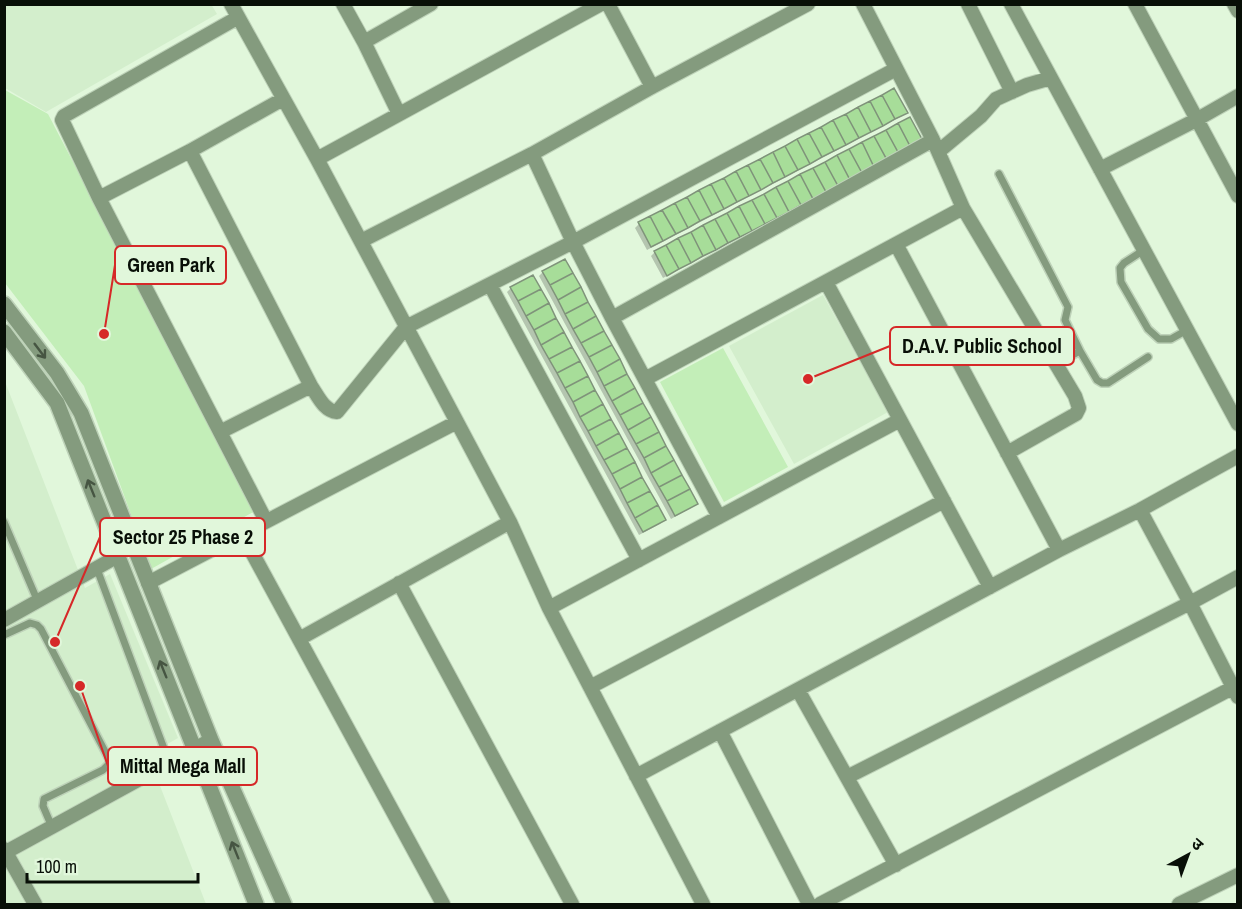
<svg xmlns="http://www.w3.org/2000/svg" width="1242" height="909" font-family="'Archivo Narrow','Noto Sans Devanagari',sans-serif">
  <rect width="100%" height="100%" fill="#e1f7db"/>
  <path fill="#d3eecc" d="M211,4L217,14L46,112L5,88V5Z
    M823,295L888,412L794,464L729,346Z
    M4,379L85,588L110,574L178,738L148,755L206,904H5Z"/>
  <path fill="#c3eeb8" d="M5,90L48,114L255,511L151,569L84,386L5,283Z
    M723,348L788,467L724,502L660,382Z"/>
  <path fill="#0003" d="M906,112L902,116L647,250L635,228L639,224Z
    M917,145L663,278L651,256L655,252Z
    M543,272L696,503L692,507L671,519L539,276Z
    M511,288L664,520L660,524L639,535L507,292Z"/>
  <path fill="#a7dd99" stroke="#7f937a" stroke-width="1.5" d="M894,88L908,113L895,119L882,95Z
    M882,95L895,119L883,126L870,101Z
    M870,101L883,126L871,132L858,107Z
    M858,107L871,132L859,138L846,114Z
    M846,114L859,138L846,145L833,120Z
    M910,117L923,141L911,148L898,123Z
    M833,120L846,145L834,151L821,127Z
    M898,123L911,148L899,154L886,130Z
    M821,127L834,151L822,157L809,133Z
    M886,130L899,154L887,160L874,136Z
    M809,133L822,157L810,164L797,139Z
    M874,136L887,160L874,167L862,142Z
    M797,139L810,164L798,170L785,146Z
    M862,142L874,167L862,173L849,149Z
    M785,146L798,170L785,177L773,152Z
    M849,149L862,173L850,180L837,155Z
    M773,152L785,177L773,183L760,159Z
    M837,155L850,180L838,186L825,162Z
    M760,159L773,183L761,190L748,165Z
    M825,162L838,186L826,192L813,168Z
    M748,165L761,190L749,196L736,171Z
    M813,168L826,192L813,199L800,174Z
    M736,171L749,196L737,202L724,178Z
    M800,174L813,199L801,205L788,181Z
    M724,178L737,202L724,209L711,184Z
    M788,181L801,205L789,212L776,187Z
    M711,184L724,209L712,215L699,190Z
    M776,187L789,212L777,218L764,194Z
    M699,190L712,215L700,221L687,197Z
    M764,194L777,218L765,224L752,200Z
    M687,197L700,221L688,228L675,203Z
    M752,200L765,224L752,231L739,206Z
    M675,203L688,228L676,234L662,210Z
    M739,206L752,231L740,237L727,213Z
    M662,210L676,234L663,241L650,216Z
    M727,213L740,237L728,243L715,219Z
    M650,216L663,241L651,247L638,222Z
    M715,219L728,243L716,250L703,225Z
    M703,225L716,250L703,256L691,232Z
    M691,232L703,256L691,263L678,238Z
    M678,238L691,263L679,269L666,245Z
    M666,245L679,269L667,276L654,251Z
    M565,259L573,273L550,285L542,271Z
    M573,273L581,287L558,300L550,285Z
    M533,275L541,289L518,301L510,287Z
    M581,287L588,302L565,314L558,300Z
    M541,289L549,303L526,316L518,301Z
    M588,302L596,316L573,329L565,314Z
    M549,303L556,318L534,330L526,316Z
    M596,316L604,331L581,343L573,329Z
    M556,318L564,332L541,345L534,330Z
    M604,331L612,345L589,357L581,343Z
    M564,332L572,347L549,359L541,345Z
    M612,345L620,359L597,372L589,357Z
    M572,347L580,361L557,373L549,359Z
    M620,359L627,374L604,386L597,372Z
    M580,361L588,376L565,388L557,373Z
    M627,374L635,388L612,401L604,386Z
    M588,376L595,390L573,402L565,388Z
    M635,388L643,403L620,415L612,401Z
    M595,390L603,404L580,417L573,402Z
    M643,403L651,417L628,430L620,415Z
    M603,404L611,419L588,431L580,417Z
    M651,417L659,432L636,444L628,430Z
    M611,419L619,433L596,446L588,431Z
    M659,432L666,446L644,458L636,444Z
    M619,433L627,448L604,460L596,446Z
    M666,446L674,460L651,473L644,458Z
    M627,448L635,462L612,474L604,460Z
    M674,460L682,475L659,487L651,473Z
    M635,462L642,477L620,489L612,474Z
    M682,475L690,489L667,501L659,487Z
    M642,477L650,491L627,503L620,489Z
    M690,489L698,504L675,516L667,501Z
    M650,491L658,505L635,518L627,503Z
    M658,505L666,520L643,532L635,518Z"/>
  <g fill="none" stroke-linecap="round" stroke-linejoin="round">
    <defs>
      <path id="service" d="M999,174L1068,307L1065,320L1080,351L1056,364
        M1144,250L1124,263L1120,268L1121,282L1148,329L1159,339H1171L1187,330
        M1080,351L1097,380L1102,383H1108L1148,357
        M4,522L38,602
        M97,569L169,762
        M4,635L30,623L37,625L41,629L109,759V764L103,770L44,799L43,806L52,827"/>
      <path id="minor" d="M231,4L317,159L457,422L510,522L549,608L703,904
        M343,4L364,42L399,114
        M608,4L652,87
        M863,4L933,140L963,208L1075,396L1079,408L1076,414L1007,453
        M968,4L1012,92
        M1011,4L1238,424
        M1135,4L1238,196
        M1234,4L1238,11
        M237,18L64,116L62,120L99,198L266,521
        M364,42L431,4
        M190,151L311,386C318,396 324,411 337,412L406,327L573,242L896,69
        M939,151L981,116L996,99L1027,85L1051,78
        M532,154L573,242L612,318L719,517
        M317,159L601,4
        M1100,169L1196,120L1238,96
        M99,198L190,151L283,99
        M361,241L532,154L652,87L808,4
        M896,244L1059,550
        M826,282L990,587
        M490,285L639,560
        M612,318L933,140
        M645,379L963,208
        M220,432L311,386
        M1140,510L1190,603L1238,697
        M242,534L443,904
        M148,583L457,422
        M399,583L572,904
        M549,608L900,420
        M4,620L118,556
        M299,639L510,522
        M590,687L944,501
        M798,690L896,865
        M720,731L809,904
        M636,776L1059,550L1140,510L1238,456
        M847,777L1190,603L1238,577
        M4,849L35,904
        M6,852L211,740
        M820,904L1238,685
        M1179,904L1238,875"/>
      <path id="tertiary" d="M4,304L57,373L81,413L211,740L284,904
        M4,332L57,403L256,904"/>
    </defs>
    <use href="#service" stroke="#bed2b9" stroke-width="10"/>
    <use href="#minor" stroke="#bed2b9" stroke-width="16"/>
    <use href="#tertiary" stroke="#bed2b9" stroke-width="18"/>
    <use href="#service" stroke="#849b7e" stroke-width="7"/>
    <use href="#minor" stroke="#849b7e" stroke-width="14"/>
    <use href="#tertiary" stroke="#849b7e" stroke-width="15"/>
  </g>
  <defs><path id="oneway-shaft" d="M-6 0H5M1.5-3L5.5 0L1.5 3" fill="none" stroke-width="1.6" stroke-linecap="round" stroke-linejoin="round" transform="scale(1.5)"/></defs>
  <g stroke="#465542">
    <use href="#oneway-shaft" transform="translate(40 351) rotate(53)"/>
    <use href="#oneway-shaft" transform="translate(91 488) rotate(-112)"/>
    <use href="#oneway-shaft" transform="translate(163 669) rotate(-112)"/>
    <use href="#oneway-shaft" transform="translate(235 850) rotate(-112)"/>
  </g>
  <path fill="none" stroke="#d62828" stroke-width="2" d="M104 334L115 265M808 379L890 346M55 642L100 537M80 686L108 766"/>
  <g fill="#d62828" stroke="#e1f7db" stroke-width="2">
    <circle cx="104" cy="334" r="6"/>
    <circle cx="808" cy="379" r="6"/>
    <circle cx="55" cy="642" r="6"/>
    <circle cx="80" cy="686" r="6"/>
  </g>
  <g fill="#e1f7db" stroke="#d62828" stroke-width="2">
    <rect x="115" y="246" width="111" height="38" rx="6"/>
    <rect x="890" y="327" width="184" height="38" rx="6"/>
    <rect x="100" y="518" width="165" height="38" rx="6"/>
    <rect x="108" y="747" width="149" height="38" rx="6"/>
  </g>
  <g font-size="20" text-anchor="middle" font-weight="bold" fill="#080f07">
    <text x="171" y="272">Green Park</text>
    <text x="982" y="353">D.A.V. Public School</text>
    <text x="183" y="544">Sector 25 Phase 2</text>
    <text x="183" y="773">Mittal Mega Mall</text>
  </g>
  <rect width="1242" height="909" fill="none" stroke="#080f07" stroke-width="12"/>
  <g transform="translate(1188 855) rotate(41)" stroke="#e1f7db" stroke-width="4.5" paint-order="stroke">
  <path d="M0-4.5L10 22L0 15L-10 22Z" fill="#080f07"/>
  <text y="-9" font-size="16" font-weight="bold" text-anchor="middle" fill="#080f07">उ</text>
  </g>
  <path d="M27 873v9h171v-9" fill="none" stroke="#080f07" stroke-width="3"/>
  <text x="36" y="873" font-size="18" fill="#080f07" stroke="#e1f7db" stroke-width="4.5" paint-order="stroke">100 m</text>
</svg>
